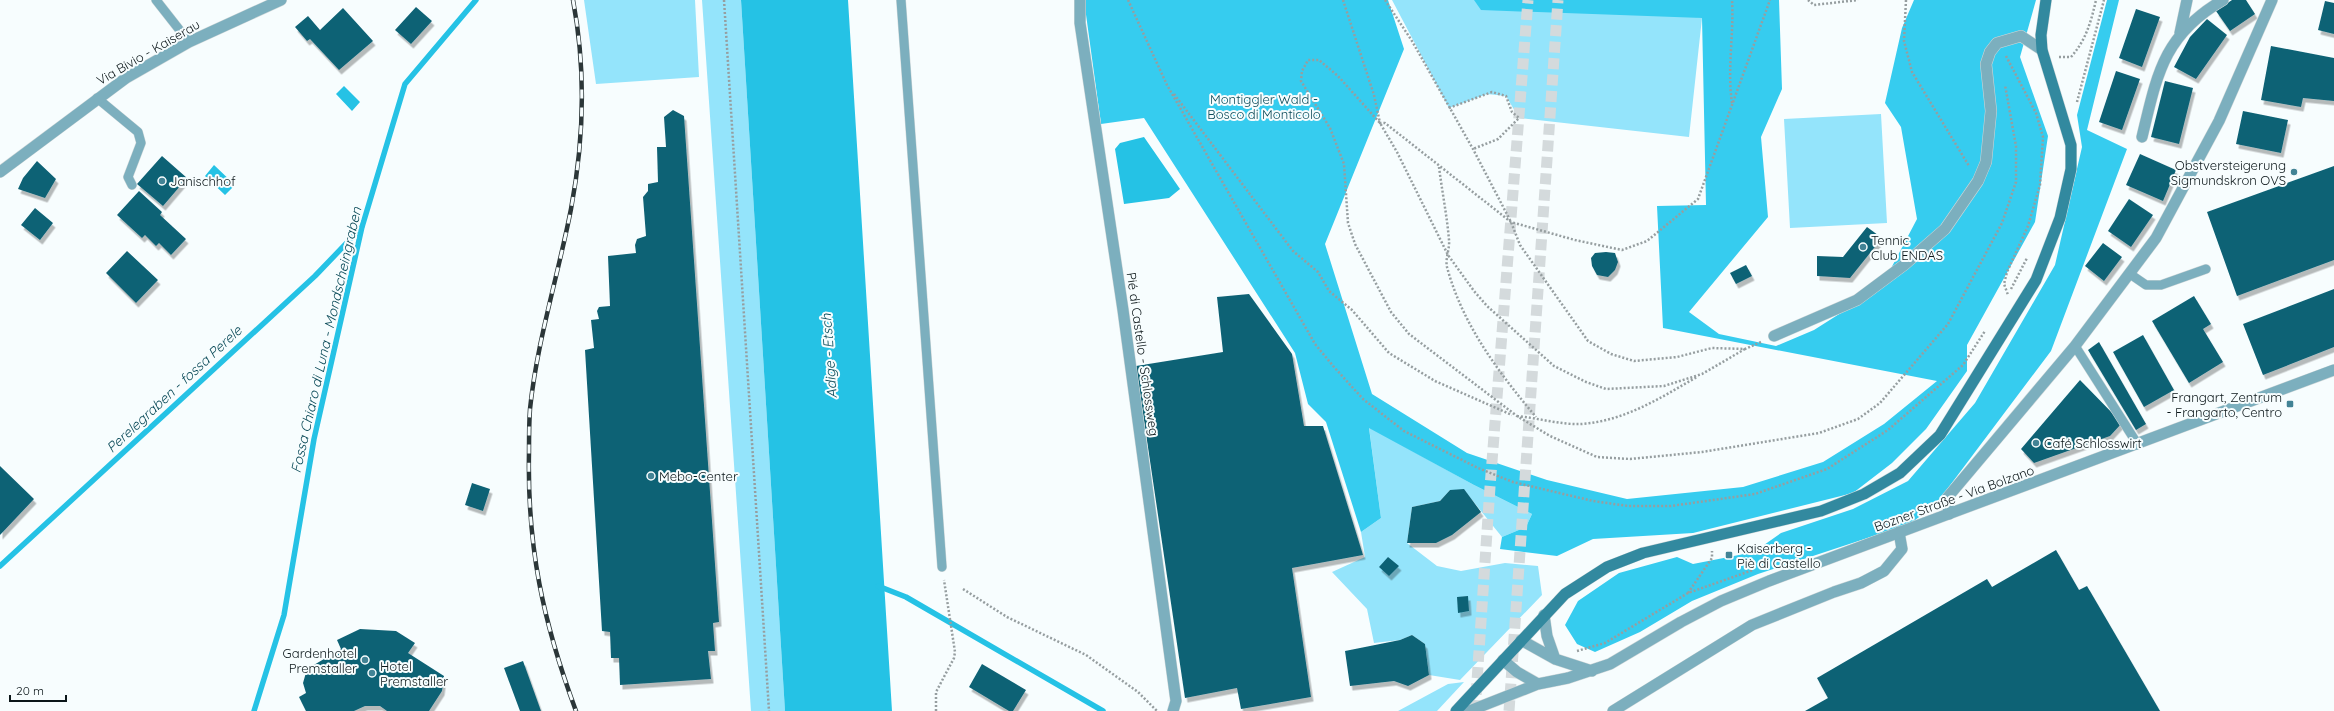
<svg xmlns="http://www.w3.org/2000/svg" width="2334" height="711" font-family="Quicksand,sans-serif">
  <defs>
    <filter id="shadow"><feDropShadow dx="2.5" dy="4.5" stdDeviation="0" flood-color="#0004"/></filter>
  </defs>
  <rect width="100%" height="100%" fill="#f7fdfe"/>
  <path fill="#94e4fb" d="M584,0H695L699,77L596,84Z
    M702,0H741L785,711H751Z
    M1392,0H1601L1702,18L1689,137L1519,118L1506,96L1487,94L1449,108Z
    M1881,114L1887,223L1790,228L1784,119Z
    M1369,427L1474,485L1532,514L1526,527L1502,537L1464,490H1450L1440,501L1412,507L1407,543L1437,566L1461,571L1505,563L1538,566L1542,595L1460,680L1429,675L1425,644L1412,635L1400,640L1374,643L1367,609L1332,572L1365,557L1361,532L1381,518Z
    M1464,682L1437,711H1398L1448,684Z"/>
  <path fill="#36ccef" d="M1084,0H1388L1404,49L1325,244L1372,394L1467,453L1547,480L1627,499L1743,487L1823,462L1884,424L1937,381L1663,328L1657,206L1706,205L1702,18L1481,10L1474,0H1779L1782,89L1761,137L1768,217L1689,312L1719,334L1776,346L1814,330L1855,304L1887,276L1917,219L1901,127L1885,103L1902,28L1914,0H2036L2020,57L2048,136L2035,222L1967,345V371L1926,429L1892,463L1853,493L1693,533L1593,539L1557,556L1500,549L1502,537L1526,527L1532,514L1474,485L1369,428L1381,518L1361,532L1326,422L1308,404L1295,353L1144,118L1101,124Z
    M2107,0H2119L2087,130L2127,149L2051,351L1936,504L1910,524L1758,574L1692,601L1640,632L1595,652L1577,644L1565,625L1578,601L1619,573L1677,557L1693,564L1754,552L1781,533L1853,509L1908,481L1975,403L2055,265L2082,147L2077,115Z"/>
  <path fill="#25c2e5" d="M741,0H848L892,711H785Z
    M344,86L360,102L352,111L336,94Z
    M1144,137L1180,189L1169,198L1124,204L1115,149L1120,143Z
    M214,165L235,185L225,195L205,176Z"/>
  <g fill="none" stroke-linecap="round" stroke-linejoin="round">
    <path stroke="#25c2e5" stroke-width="5.5" d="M0,566L315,276L362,227
      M878,586L906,597L1103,711
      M254,711L284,615L314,439L362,227L405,84L476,0"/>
  </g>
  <path fill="#116275" filter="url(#shadow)" d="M2232,0H2246L2255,14L2230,31L2216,11Z
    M2325,1L2334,3V34L2318,30Z
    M416,7L432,21L411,44L395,30Z
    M343,8L373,41L339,70L310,39L307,41L295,27L308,16L320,30Z
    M2136,9L2160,17L2142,67L2119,58Z
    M2207,19L2227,35L2196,79L2174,67L2190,37Z
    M2271,46L2334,58V101L2303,98L2301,107L2261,100Z
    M2116,71L2140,79L2122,130L2099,122Z
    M2165,81L2193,88L2179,144L2151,137Z
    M673,110L684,116L719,622L713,623L715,651H708L711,679L620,685L619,658H611L610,632L602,631L585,350L594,348L591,320L599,319L597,311L599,307L610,306L608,256L636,253L635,245L637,239L646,236L643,197L648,191V184L658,182L657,147H666L664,117Z
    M2243,111L2288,120L2281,153L2236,144Z
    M2140,154L2176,170L2163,201L2126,185Z
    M162,156L187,178L163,206L137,184Z
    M37,161L56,179L45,198L18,189L23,178Z
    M2334,166V260L2237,296L2207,212Z
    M139,191L162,212L160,215L186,239L171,255L159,243L156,246L145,235L142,238L117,215Z
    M2129,199L2153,215L2131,247L2108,231Z
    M35,208L53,223L40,240L21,225Z
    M1867,227L1882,238L1850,278L1817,276V256L1843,257Z
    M2103,243L2122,257L2104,281L2085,266Z
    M127,251L158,280L136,303L106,273Z
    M1606,252L1615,253L1618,262L1615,270L1608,277L1597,275L1592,266L1591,258L1595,253Z
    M1746,265L1752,276L1736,284L1730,273Z
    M2334,289V347L2263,375L2243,324Z
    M1249,294L1292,354L1304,426H1323L1363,555L1292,568L1311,697L1241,709L1237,688L1185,698L1136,366L1223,352L1217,297Z
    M2194,296L2211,324L2203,329L2223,362L2189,383L2152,321Z
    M2143,335L2174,390L2144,407L2113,352Z
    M2099,342L2146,424L2136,430L2088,350Z
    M2080,380L2122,423L2110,436L2034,463L2021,449Z
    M0,466L34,499L0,535Z
    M472,483L490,489L483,511L465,505Z
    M1464,489L1481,512L1452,535L1436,543H1407L1412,507L1440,501L1450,490Z
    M2056,550L2079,590L2087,586L2160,711H1805L1828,698L1817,678L1987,579L1992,587Z
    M1388,557L1399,566L1389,576L1379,567Z
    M1468,596L1469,611L1458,613L1457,597Z
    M360,629L396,631L415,643L408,653L444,676L442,691L429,711H387L380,706H365L354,711H306L299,697L306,693L303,683L307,669L341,649L337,640Z
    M1412,635L1425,644L1429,675L1408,686L1394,681L1350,686L1345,651L1400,640Z
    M523,661L541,711H520L504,668Z
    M982,664L1026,690L1013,711H1009L969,687Z"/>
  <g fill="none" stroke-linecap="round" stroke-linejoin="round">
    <path stroke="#d4dadc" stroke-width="11" stroke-dasharray="11 5.5" stroke-linecap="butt" d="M1475,711L1490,487L1528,0
      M1509,711L1558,0"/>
    <defs>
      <path id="service" d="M156,0L189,42
        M901,0L942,567
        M97,98L138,132L141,143L128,177L132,185
        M2130,274L2146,285H2161L2206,269
        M2075,346L2138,445"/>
      <path id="minor" d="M1080,0V23L1123,310L1176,701L1173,711
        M2180,33L2187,0
        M2142,137C2157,75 2163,35 2223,0
        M0,172L126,78L189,42L281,0
        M1774,336L1857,300L1904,265L1945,229L1978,181L1986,162L1991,111L1986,64L1990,52L1997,43L2021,36L2042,50
        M1949,514L1947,498L2075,346L2156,238L2219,121L2272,0
        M1613,711L1752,625L1834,592L1861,583L1884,571L1902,549L1899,532"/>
      <path id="tertiary" d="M1544,615L1547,636L1555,659
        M1521,640L1555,659L1592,671
        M1503,660L1517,672L1538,684
        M1469,711L1538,684L1568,678L1610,664L1681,622L1721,601L1769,581L2334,370"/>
      <path id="secondary" d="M1456,711L1565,594L1607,567L1643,553L1821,511L1864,494L1900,473L1940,435L2036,280L2060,218L2071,169V145L2042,50L2041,35L2046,0"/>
    </defs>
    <use href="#service" stroke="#d1d8d9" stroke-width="10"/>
    <use href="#minor" stroke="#d1d8d9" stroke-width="12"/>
    <use href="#tertiary" stroke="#d1d8d9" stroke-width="12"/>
    <use href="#secondary" stroke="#d1d8d9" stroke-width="12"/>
    <path stroke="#969ea0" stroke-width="2.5" stroke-dasharray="2 2" stroke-linecap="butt" d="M724,0L769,711
      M1128,0L1167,85L1315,344L1334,367L1363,399L1404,431L1478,468L1513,482L1593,501L1628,506H1671L1755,494L1827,469L1888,430L1963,365L1985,331
      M1343,0L1374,95L1380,123H1385L1511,222L1575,240L1622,250L1647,241L1698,199L1770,0
      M1385,0L1412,41L1473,149L1511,222L1520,245L1588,341L1611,354L1634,361L1677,357L1712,348L1745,349L1761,342
      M1808,0L1814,5L1858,0
      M1906,0L1904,41L1912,72L1969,166
      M2006,56L2036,113L2043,137L2040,185L2028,226L2007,272L2004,284L2008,295
      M2059,57H2071C2086,40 2091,22 2096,0
      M1174,94L1293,251L1318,272L1329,291L1352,310L1389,353L1435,381L1512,415
      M2077,102L2104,0
      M1732,103C1727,69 1734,35 1732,0
      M1449,108L1492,92L1506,96L1512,112L1519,118L1498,139L1473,149
      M1439,167C1442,191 1447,216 1449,240C1450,248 1445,259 1447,267C1462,324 1499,373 1536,417
      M2011,289L2027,258
      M1745,349L1702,374L1664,386L1606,389L1586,382L1554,366L1487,306L1474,291L1448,255L1397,152L1380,123L1338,76L1319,60H1308L1302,71L1301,81L1330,128L1344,164L1348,223L1355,244L1391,312L1409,334L1517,416L1550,436L1597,457L1630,459L1702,452L1819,433L1858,419L1880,403L1948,324L2002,223L2016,182V146L2005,85
      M1517,416C1538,418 1561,425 1581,424C1625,421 1660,398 1697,377
      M963,589L1007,617L1086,655L1138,692L1157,711
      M1688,593L1712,558V551
      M1577,651L1605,643L1688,593L1753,570
      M936,711V692L954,658L955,652L944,580"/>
    <use href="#service" stroke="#7cafbe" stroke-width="9"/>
    <use href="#minor" stroke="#7cafbe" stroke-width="11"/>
    <use href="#tertiary" stroke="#7cafbe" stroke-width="11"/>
    <use href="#secondary" stroke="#32899f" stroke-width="11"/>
    <defs>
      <path id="rail" d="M573,0C586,69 584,140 571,209C558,276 537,341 530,409C529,423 529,438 529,452C527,547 543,622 576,711"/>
    </defs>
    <use href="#rail" stroke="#2b3638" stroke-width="4.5"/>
    <use href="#rail" stroke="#f7fdfe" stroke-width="3" stroke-dasharray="9" stroke-linecap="butt"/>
  </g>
  <g fill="#428395" stroke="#f7fdfe" stroke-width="1.5">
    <circle cx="2294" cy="172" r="4"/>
    <circle cx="162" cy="181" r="4"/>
    <circle cx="1863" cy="247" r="4"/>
    <rect x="2286" y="400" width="8" height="8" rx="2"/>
    <circle cx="2036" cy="443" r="4"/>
    <circle cx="651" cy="476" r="4"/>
    <rect x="1725" y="551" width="8" height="8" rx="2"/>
    <circle cx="365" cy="660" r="4"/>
    <circle cx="372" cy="673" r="4"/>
  </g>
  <g text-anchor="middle" stroke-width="4" stroke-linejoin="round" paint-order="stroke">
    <g font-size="13" fill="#0b1619" stroke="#f7fdfe">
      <text transform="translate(148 52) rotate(-30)" y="5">Via Bivio - Kaiserau</text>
      <text transform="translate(1143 354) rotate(82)" y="5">Pié di Castello - Schlossweg</text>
      <text transform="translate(1954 498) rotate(-20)" y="5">Bozner Straße - Via Bolzano</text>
    </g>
    <g font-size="13" fill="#0c4b59" stroke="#f7fdfe">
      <text x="1264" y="104">Montiggler Wald -<tspan x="1264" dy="15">Bosco di Monticolo</tspan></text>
    </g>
    <g font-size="13" fill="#0b1619" stroke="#f7fdfe" text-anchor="start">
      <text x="2286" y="170" text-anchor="end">Obstversteigerung<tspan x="2286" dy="15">Sigmundskron OVS</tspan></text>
      <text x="170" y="186">Janischhof</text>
      <text x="1871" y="245">Tennic<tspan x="1871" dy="15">Club ENDAS</tspan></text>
      <text x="2282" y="402" text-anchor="end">Frangart, Zentrum<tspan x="2282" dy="15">- Frangarto, Centro</tspan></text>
      <text x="2044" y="448">Café Schlosswirt</text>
      <text x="659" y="481">Mebo-Center</text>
      <text x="1737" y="553">Kaiserberg -<tspan x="1737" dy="15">Piè di Castello</tspan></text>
      <text x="357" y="658" text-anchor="end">Gardenhotel<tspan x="357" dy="15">Premstaller</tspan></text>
      <text x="380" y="671">Hotel<tspan x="380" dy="15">Premstaller</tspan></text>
    </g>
    <g font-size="14" font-style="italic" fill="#0a4a58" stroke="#f7fdfe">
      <text transform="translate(326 340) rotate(-77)" y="5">Fossa Chiaro di Luna - Mondscheingraben</text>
      <text transform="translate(829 356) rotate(-94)" y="5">Adige - Etsch</text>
      <text transform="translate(174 389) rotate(-43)" y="5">Perelegraben - fossa Perele</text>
    </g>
  </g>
  <path d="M10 695v6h56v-6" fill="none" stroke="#0b1619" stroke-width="2"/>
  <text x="16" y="695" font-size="12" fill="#0b1619" stroke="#f7fdfe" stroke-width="3" paint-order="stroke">20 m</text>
</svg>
